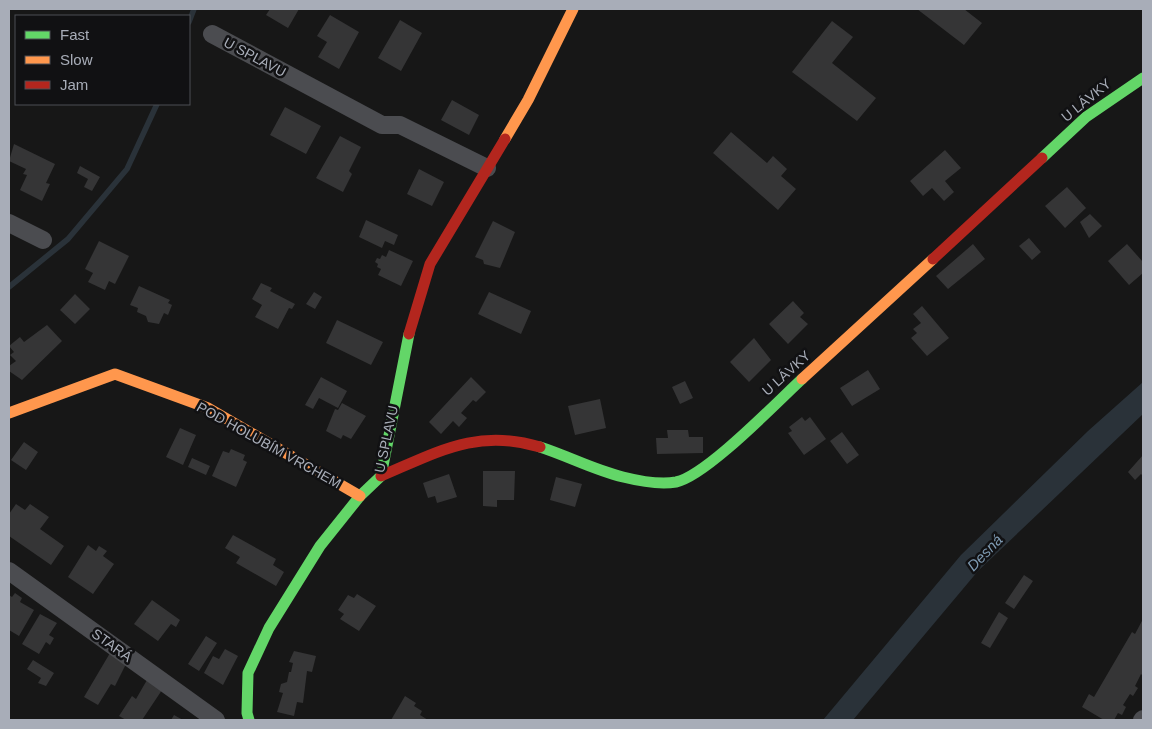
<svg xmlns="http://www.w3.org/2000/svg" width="1152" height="729" font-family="Helvetica,sans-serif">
  <rect width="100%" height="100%" fill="#171717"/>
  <path fill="#2a3239" d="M1143,382V414L978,571L853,720H823L961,555L1088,431Z"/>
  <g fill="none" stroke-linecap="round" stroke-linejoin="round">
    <path stroke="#2a3239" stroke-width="5.5" d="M189,22L194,9
      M9,287L68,239L127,169L157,104"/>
  </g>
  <path fill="#353536" d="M270,9H299L288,28L266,15Z
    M917,9H964L982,23L964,45Z
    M330,15L359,32L339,69L318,57L327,42L317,36Z
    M400,20L422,33L401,71L378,58Z
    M832,21L853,37L832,63L876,98L857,121L792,72Z
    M452,100L479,115L469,135L441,120Z
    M285,107L321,126L306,154L270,135Z
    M731,132L767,163L773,156L787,169L781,176L796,189L778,210L713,153Z
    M340,136L361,147L349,171L352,174L343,192L316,178Z
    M14,144L55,164L46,183L50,184L42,201L20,190L27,175L23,174L26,169L9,161Z
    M945,150L961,168L945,181L954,192L944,201L932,188L923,196L910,181Z
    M80,166L100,177L92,191L84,187L88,179L77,173Z
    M419,169L444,182L432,206L407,194Z
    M1067,187L1086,208L1065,228L1045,206Z
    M1090,214L1102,226L1089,238L1080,222Z
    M366,220L398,235L394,245L385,241L382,248L359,237Z
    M493,221L515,232L500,268L484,264L483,260L475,257Z
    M1029,238L1041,252L1032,260L1019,246Z
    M99,241L129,256L115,284L109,281L105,290L88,282L93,273L85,269Z
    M973,244L985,259L948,289L936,276Z
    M1127,244L1143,262V273L1129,285L1108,261Z
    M389,250L413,261L401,286L378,275L381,269L377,267L378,264L375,262L377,258L380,259L382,255L386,257Z
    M261,283L272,288L270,291L295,304L292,309L289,308L278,329L255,317L262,305L252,299Z
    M139,286L170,300L168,303L172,305L168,315L164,313L159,324L148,322L146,316L137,312L138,308L130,305Z
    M314,292L322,297L315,309L306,304Z
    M489,292L531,311L521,334L478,314Z
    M75,294L90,309L75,324L60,310Z
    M793,301L804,313L800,317L808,324L788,344L769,324Z
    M922,306L949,338L927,356L911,338L917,333L913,329L921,323L913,314Z
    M337,320L383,342L371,365L326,343Z
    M47,325L62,341L22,380L9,371V366L16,361L10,355L14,352L9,346L20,337L24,342Z
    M754,338L771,360L749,382L730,362Z
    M868,370L880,389L852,406L840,388Z
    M321,377L347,391L338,408L319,398L313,409L305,405Z
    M471,377L486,392L476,402L473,400L461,413L467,418L459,427L453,421L441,434L429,422Z
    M685,381L693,398L680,404L672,387Z
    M600,399L606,428L575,435L568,406Z
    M342,403L366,416L351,439L343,435L341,439L326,431L335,409L338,410Z
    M802,417L805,421L810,417L826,439L804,455L788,433L792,431L789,427Z
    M180,428L196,435L183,465L166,457Z
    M667,430H688L689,437H703V453L657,454L656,438H668Z
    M842,432L859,455L847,464L830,441Z
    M24,442L38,452L26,470L11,460Z
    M231,449L245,455L243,460L247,462L236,487L212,476L223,451L229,453Z
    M1143,455V476L1141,474L1135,480L1128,472Z
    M192,458L210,466L206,475L188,467Z
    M483,471H515L514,500H497V507L483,506Z
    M449,474L457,497L437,503L435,496L428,498L423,483Z
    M556,477L582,484L575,507L550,500Z
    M16,504L25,510L30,504L49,517L40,529L64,546L51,565L9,536V514Z
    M233,535L276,559L273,565L284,572L276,586L236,563L240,557L225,548Z
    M88,545L96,551L99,546L107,551L103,556L114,564L93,594L68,577Z
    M1024,575L1033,581L1014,609L1005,603Z
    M15,593L22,598L20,602L34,610L19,636L9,630V595L12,597Z
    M357,594L376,606L359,631L340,619L344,614L338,610L348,595L354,598Z
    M152,600L180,620L176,627L171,624L158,641L134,624Z
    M999,612L1008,618L990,648L981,643Z
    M40,614L57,623L49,635L54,638L50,645L46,642L39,654L22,644Z
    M1143,619V676L1141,674L1135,686L1138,688L1133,696L1130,694L1123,705L1126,707L1122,715L1118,713L1114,720H1104L1082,707L1089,694L1094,697L1132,632L1135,634Z
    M206,636L217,643L199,671L188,664Z
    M225,649L238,656L223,685L204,673L213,656L219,659Z
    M294,651L316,656L312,672L307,671L303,703L297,702L294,716L277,712L283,693L279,692L281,684L287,682L289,672H291L293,663L289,662Z
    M110,653L126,664L115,686L111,684L98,705L84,697Z
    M33,660L54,673L46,686L38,683L41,678L27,669Z
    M147,680L162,690L142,720H126L119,716L132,696L136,699Z
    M405,696L416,703L414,706L422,711L420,715L428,720H391Z
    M174,715L183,720H171Z"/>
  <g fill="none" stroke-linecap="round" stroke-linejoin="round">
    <path stroke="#4b4c50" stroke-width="18" d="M212,34L382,125H400L487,168
      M9,223L43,240
      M9,571L216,720
      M1142,720L1143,719"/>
    <path stroke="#63d668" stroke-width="11" d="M1042,158L1086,117L1143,78
      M540,447C568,456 594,470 623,477C639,481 659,485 676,482C706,476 777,402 802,379
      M249,720L247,713L248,673L269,628L320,546L360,496L381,476L409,334"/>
    <path stroke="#ff974d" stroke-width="11" d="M505,139L528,100L573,9
      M802,379L933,259
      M9,413L115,374L208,408L360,496"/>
    <path stroke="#b3261e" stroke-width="11" d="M933,259L1042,158
      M409,334L430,264L505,139
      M381,476C438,452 477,428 540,447"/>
  </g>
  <g text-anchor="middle" stroke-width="5" stroke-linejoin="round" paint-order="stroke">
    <g font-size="14" fill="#a8adb8" stroke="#111113">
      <text transform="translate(255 57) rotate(28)" y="5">U SPLAVU</text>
      <text transform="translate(1086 100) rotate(-39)" y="5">U LÁVKY</text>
      <text transform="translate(786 373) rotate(-42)" y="5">U LÁVKY</text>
      <text transform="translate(386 439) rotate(-78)" y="5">U SPLAVU</text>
      <text transform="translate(269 445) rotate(29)" y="5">POD HOLUBÍM VRCHEM</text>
      <text transform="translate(112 645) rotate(36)" y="5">STARÁ</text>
    </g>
    <g font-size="15" font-style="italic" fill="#7f9bb3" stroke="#111113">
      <text transform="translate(985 553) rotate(-46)" y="5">Desná</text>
    </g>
  </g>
  <rect width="1152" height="729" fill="none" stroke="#a8adb8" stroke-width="20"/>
  <rect x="15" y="15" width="175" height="90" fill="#111113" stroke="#4d4f55"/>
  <rect x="25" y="31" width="25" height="8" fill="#63d668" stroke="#4d4f55"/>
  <text x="60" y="40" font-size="15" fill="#a8adb8">Fast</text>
  <rect x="25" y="56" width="25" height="8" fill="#ff974d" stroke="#4d4f55"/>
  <text x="60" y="65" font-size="15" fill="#a8adb8">Slow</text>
  <rect x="25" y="81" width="25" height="8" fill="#b3261e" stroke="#4d4f55"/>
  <text x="60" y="90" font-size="15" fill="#a8adb8">Jam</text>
</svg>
